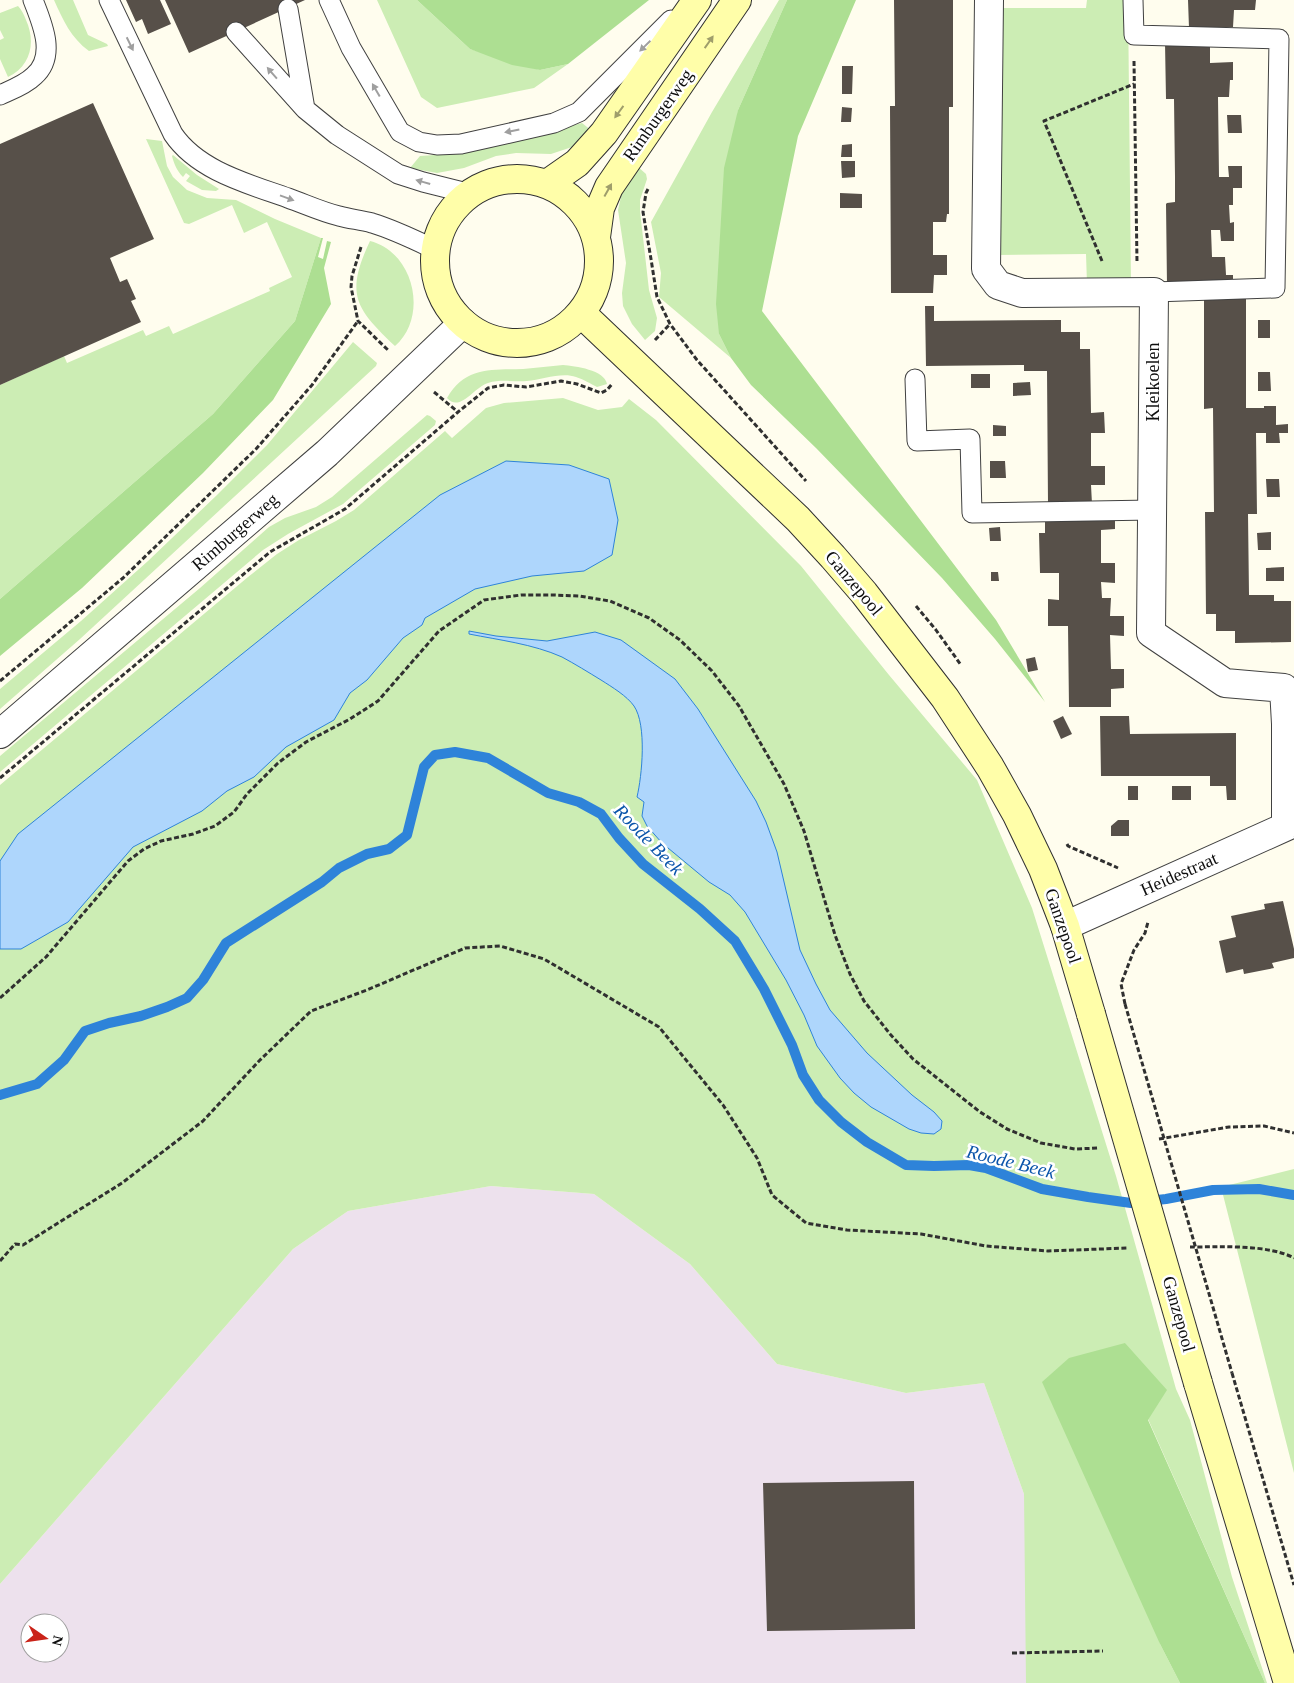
<svg xmlns="http://www.w3.org/2000/svg" width="1294" height="1683" font-family="Georgia,serif">
  <rect width="100%" height="100%" fill="#fffdee"/>
  <path fill="#ede1ed" fill-rule="evenodd" d="M491,1186L594,1194L690,1264L777,1364L906,1393L984,1383L1024,1494L1062,1683H0V1584L293,1249L348,1211ZM30,1623H60V1653H30Z"/>
  <path fill="#ccedb4" d="M54,0H73L88,35L107,44L108,46L89,51C71,38 63,20 54,0Z
    M377,0H417L470,49L540,70L568,64L534,88L437,108L421,97Z
    M779,0H787L738,110L719,334L731,358L659,297L661,273L651,222L712,112Z
    M1087,0H1128L1131,284H1087L1086,254L997,255L995,8H1086Z
    M18,6C22,10 24,15 26,20C36,42 31,66 8,77L0,59V40L4,38L0,30V13Z
    M582,123L592,131L581,144L551,154L516,153L496,156L464,168L437,173L410,168L420,156C475,154 528,136 582,123Z
    M146,139L162,141L167,166L173,177L187,190L207,198L236,200L275,219L321,238L295,321L213,414L0,599V385L64,356L67,363L143,330L146,336L169,326L173,334L270,291L269,288L292,277L267,222L244,233L232,205L189,224L184,223Z
    M173,155L197,175L219,189L216,191L202,190L186,181L190,176L186,173L183,177C177,171 174,164 172,156Z
    M637,166L646,174L647,179L640,200V211L649,290L657,318L655,331L645,340L632,324L623,306L622,293L626,263L618,210L623,188Z
    M370,241C414,252 429,316 395,346C355,308 345,294 370,241Z
    M353,342L377,363L376,366L80,639L0,709V689L81,621L148,561L217,495L268,444Z
    M563,365C575,366 605,370 607,384L597,387C591,384 583,379 576,377C561,372 542,380 527,381C514,382 501,379 488,383C474,387 460,413 447,398C465,366 493,370 523,369C537,368 550,366 563,365Z
    M563,398L598,410L622,407L629,399L656,420L801,566L889,675L977,780L1032,908L1116,1176L1176,1389L1190,1420L1232,1577L1267,1683H1265L1148,1419L1125,1343L1160,1644L1180,1683H1026L1024,1494L984,1383L906,1393L777,1364L690,1264L594,1194L491,1186L348,1211L293,1249L0,1584V785L248,577L277,554L299,540L336,521L354,510L445,431L452,438L486,408L504,403Z
    M427,415L430,416L436,421L435,425L343,504L288,534L263,550L0,772V756L200,588L269,527L285,518L316,507L332,497Z
    M1294,1169V1473L1221,1187Z"/>
  <path fill="#addf92" d="M417,0H649L568,64L540,70L512,65L470,49Z
    M787,0H856L798,136L762,311L996,620L1045,702L995,639L942,578L816,448L751,385L731,358L719,334L716,304L724,168L738,110Z
    M321,238H323L318,257L323,259L327,241L331,242L324,268L331,304L273,400L203,473L82,588L0,656V599L213,414L295,321Z
    M1125,1343L1167,1390L1148,1420L1265,1683H1180L1160,1644L1042,1382L1069,1358Z"/>
  <path fill="#aed6fc" stroke="#2e83d9" d="M506,461L569,465L609,479L618,520L612,555L584,571L532,576L475,589L425,618L422,625L403,638L367,680L350,693L334,720L286,747L254,777L227,791L202,811L133,847L68,922L21,949H0V861L18,834L440,495Z
    M469,631L496,636L547,641L595,632L621,640L675,679L698,709L756,801L766,822L777,852L800,950L816,984L830,1010L867,1053L912,1095L934,1112L942,1121L941,1129L934,1134L921,1133L909,1129L871,1107L854,1093L840,1078L817,1046L804,1015L786,980L745,912L730,895L709,882L662,843L647,826L642,816L644,802L637,797C642,776 647,725 634,706C627,696 612,687 601,680C588,672 575,664 562,657C533,644 499,640 469,634Z"/>
  <g fill="none" stroke-linecap="round" stroke-linejoin="round">
    <path stroke="#2e83d9" stroke-width="10" d="M0,1095L37,1084L64,1060L85,1031L109,1023L141,1016L167,1007L187,998L203,980L226,943L322,882L339,868L367,854L389,849L407,835L424,767L435,755L455,752L488,758L548,793L579,802L601,814L619,838L643,864L700,909L735,941L764,989L792,1045L803,1075L819,1100L841,1122L867,1142L906,1165L934,1166L969,1165L986,1168L1042,1189L1088,1197L1131,1203L1166,1199L1213,1190L1259,1189L1294,1195"/>
  </g>
  <path fill="#575049" d="M126,0H160L171,24L148,34L142,19L136,22Z
    M165,0H305L189,53Z
    M894,0H953V107H949V214H947L946,222H933V255H947V275H934L933,293H891L890,106H895Z
    M1188,0H1256L1255,10H1234L1233,27L1189,28Z
    M1210,42V63L1233,62V80H1230L1229,97H1218L1219,177H1229L1228,166H1242V188H1233V205H1229L1230,223L1234,222V241H1221L1220,230H1211L1212,257H1225L1226,275H1233V285H1167L1166,204L1167,203L1175,202V177L1174,99H1166L1165,43Z
    M842,66H853L852,94H842Z
    M93,103L154,239L110,258L120,282L127,279L136,299L131,301L141,322L0,385V144Z
    M842,107L852,108L851,122H841Z
    M1227,115H1241L1242,133H1228Z
    M852,144V157H841L842,145Z
    M841,161H855V177L842,178Z
    M840,193L862,194V208H840Z
    M1204,299H1246V408H1264V406H1276V425L1288,424V433H1279L1280,443H1266V433H1256L1257,514H1248L1249,595H1274V601H1291V642L1235,643V631H1216V614H1206L1205,512H1214L1213,408L1204,409Z
    M925,306H934V321L1061,320V332H1080V349H1090L1091,413L1104,412L1105,433H1091V466H1105V485H1091L1092,504H1048L1047,371H1024V365L926,366Z
    M1258,320H1270V338H1258Z
    M1258,372H1270L1271,391H1258Z
    M971,374H990V388H971Z
    M1030,382L1031,395L1013,396V383Z
    M993,425L1006,426V436H993Z
    M990,461H1005L1006,478H990Z
    M1266,479H1279L1280,497H1267Z
    M1115,518V529L1101,530V563H1115V583L1101,582L1102,598H1111L1110,616H1124V636L1110,635L1111,669H1124V688L1111,689V707H1069L1068,626H1048V599L1059,600V573H1040L1039,533H1045V519Z
    M1000,527L1001,541H990L989,528Z
    M1271,532V550H1258L1257,533Z
    M1284,567V581H1266V568Z
    M991,572H998L999,581H991Z
    M1035,657L1038,670L1028,672L1026,659Z
    M1063,716L1072,734L1061,739L1053,721Z
    M1100,716H1129L1130,734L1236,733V800H1227L1226,786H1210V776H1101Z
    M1128,786H1138V800H1128Z
    M1172,786H1191V800H1172Z
    M1118,820H1129V836H1111V826Z
    M1283,901L1294,949V958L1272,963L1274,968L1244,974L1243,969L1226,973L1219,941L1236,937L1231,916L1265,909L1264,904Z
    M914,1481L915,1629L767,1631L763,1483Z"/>
  <g fill="none" stroke-linecap="round" stroke-linejoin="round">
    <defs>
      <path id="service" d="M109,0L173,134C198,171 249,184 288,198C305,204 322,212 339,216C350,219 361,220 372,223C395,230 415,240 436,250
        M329,0L351,48L400,132L419,142L437,145L461,144L554,123L579,112L671,20
        M1133,0L1134,35L1279,39L1275,288L1154,292
        M288,9L305,109
        M236,32L305,109L337,135L398,174L423,182L471,194
        M0,95C11,90 25,85 34,76C57,56 42,23 33,0
        M915,379L917,441L970,439L972,513L1152,510"/>
      <path id="minor" d="M989,0L986,269L998,285L1022,293L1154,292L1151,633L1225,683L1284,688L1286,724V825
        M1065,926L1294,823"/>
      <path id="tertiary" d="M0,734L327,453L463,323"/>
      <path id="secondary" d="M435 261a82 82 0 1 1 164 0a82 82 0 1 1-164 0Z
        M547,184L577,163L604,133L697,0
        M596,237L600,208L609,187L737,0
        M581,313L798,519L833,557L864,593L945,698L990,767L1017,815L1043,869L1065,926L1091,1014
        M1198,1383L1288,1683"/>
    </defs>
    <use href="#service" stroke="#414141" stroke-width="21"/>
    <use href="#minor" stroke="#414141" stroke-width="30"/>
    <use href="#tertiary" stroke="#414141" stroke-width="30"/>
    <use href="#secondary" stroke="#303030" stroke-width="30"/>
    <path stroke="#303030" stroke-width="3" stroke-dasharray="5 2.5" stroke-linecap="butt" d="M1134,61L1137,262
      M648,189L646,193L643,212L651,259L657,297L670,324L697,360L806,481
      M361,247L352,276L351,287L358,321L389,351
      M1102,261L1044,121L1134,84
      M655,340L670,324
      M434,392L458,412
      M916,606L936,630L961,665
      M0,681L123,578L256,449L312,385L358,321
      M0,778L270,552L345,509L458,412L488,388L504,385L526,387L561,381L577,384L601,393L607,390L612,384
      M1067,844L1068,846L1118,868
      M0,998L46,957L128,861L144,849L161,841L193,834L215,826L234,812L247,794L278,763L306,742L350,719L378,701L439,631L484,600L521,595H553L579,596L610,601L649,618L680,640L712,671L739,706L784,784L804,831L835,935L850,974L864,1001L890,1034L913,1059L980,1112L1007,1129L1041,1143L1075,1149L1099,1148
      M1125,1004L1121,984L1134,950L1145,933L1148,922
      M1159,1139L1229,1127L1264,1126L1294,1133
      M1190,1247C1219,1247 1268,1244 1294,1258
      M0,1261L15,1244L23,1245L122,1183L203,1121L259,1061L311,1011L367,990L465,948L500,946L544,959L659,1027L723,1105L757,1158L772,1195L806,1223L847,1230L921,1234L986,1246L1048,1251L1128,1248
      M1232,1373L1294,1585
      M1012,1653L1103,1651"/>
    <use href="#service" stroke="#fff" stroke-width="19"/>
    <use href="#minor" stroke="#fff" stroke-width="28"/>
    <use href="#tertiary" stroke="#fff" stroke-width="28"/>
    <use href="#secondary" stroke="#fffea9" stroke-width="28"/>
    <defs>
      <path id="secondary-bridge" d="M1091,1014L1198,1383"/>
    </defs>
    <use href="#secondary-bridge" stroke="#303030" stroke-width="30" stroke-linecap="butt"/>
    <path stroke="#303030" stroke-width="3" stroke-dasharray="5 2.5" stroke-linecap="butt" d="M1125,1004L1232,1373"/>
    <use href="#secondary-bridge" stroke="#fffea9" stroke-width="28"/>
  </g>
  <defs><path id="oneway-solid" d="M-6-.8H1V-3.2L6.5 0L1 3.2V.8H-6Z" transform="scale(1.25)"/></defs>
  <g fill="#9f9e6b">
    <use href="#oneway-solid" transform="translate(709 42) rotate(-55)"/>
    <use href="#oneway-solid" transform="translate(619 112) rotate(126)"/>
    <use href="#oneway-solid" transform="translate(608 190) rotate(-61)"/>
  </g>
  <g fill="#9f9f9f">
    <use href="#oneway-solid" transform="translate(130 44) rotate(64)"/>
    <use href="#oneway-solid" transform="translate(645 46) rotate(136)"/>
    <use href="#oneway-solid" transform="translate(272 73) rotate(-131)"/>
    <use href="#oneway-solid" transform="translate(376 90) rotate(-120)"/>
    <use href="#oneway-solid" transform="translate(512 131) rotate(169)"/>
    <use href="#oneway-solid" transform="translate(423 182) rotate(-164)"/>
    <use href="#oneway-solid" transform="translate(287 198) rotate(20)"/>
  </g>
  <g text-anchor="middle" stroke-width="5" stroke-linejoin="round" paint-order="stroke">
    <g font-size="18" fill="#0e0e0e" stroke="#fff">
      <text transform="translate(658 115) rotate(-55)" y="6">Rimburgerweg</text>
      <text transform="translate(1153 382) rotate(-90)" y="6">Kleikoelen</text>
      <text transform="translate(235 532) rotate(-41)" y="6">Rimburgerweg</text>
      <text transform="translate(854 583) rotate(50)" y="6">Ganzepool</text>
      <text transform="translate(1179 874) rotate(-24)" y="6">Heidestraat</text>
      <text transform="translate(1063 926) rotate(71)" y="6">Ganzepool</text>
      <text transform="translate(1179 1314) rotate(74)" y="6">Ganzepool</text>
    </g>
    <g font-size="19" font-style="italic" fill="#0b55ab" stroke="#fff">
      <text transform="translate(649 839) rotate(46)" y="7">Roode Beek</text>
      <text transform="translate(1011 1161) rotate(14)" y="7">Roode Beek</text>
    </g>
  </g>
  <g transform="translate(45 1638) rotate(103)"><circle r="24" fill="#ffffff" stroke="#9f9f9f"/>
  <path d="M0-4L9 19L0 12L-9 19Z" fill="#ca2319"/>
  <text y="-8" font-size="14" font-weight="bold" text-anchor="middle" fill="#0e0e0e">N</text>
  </g>
</svg>
